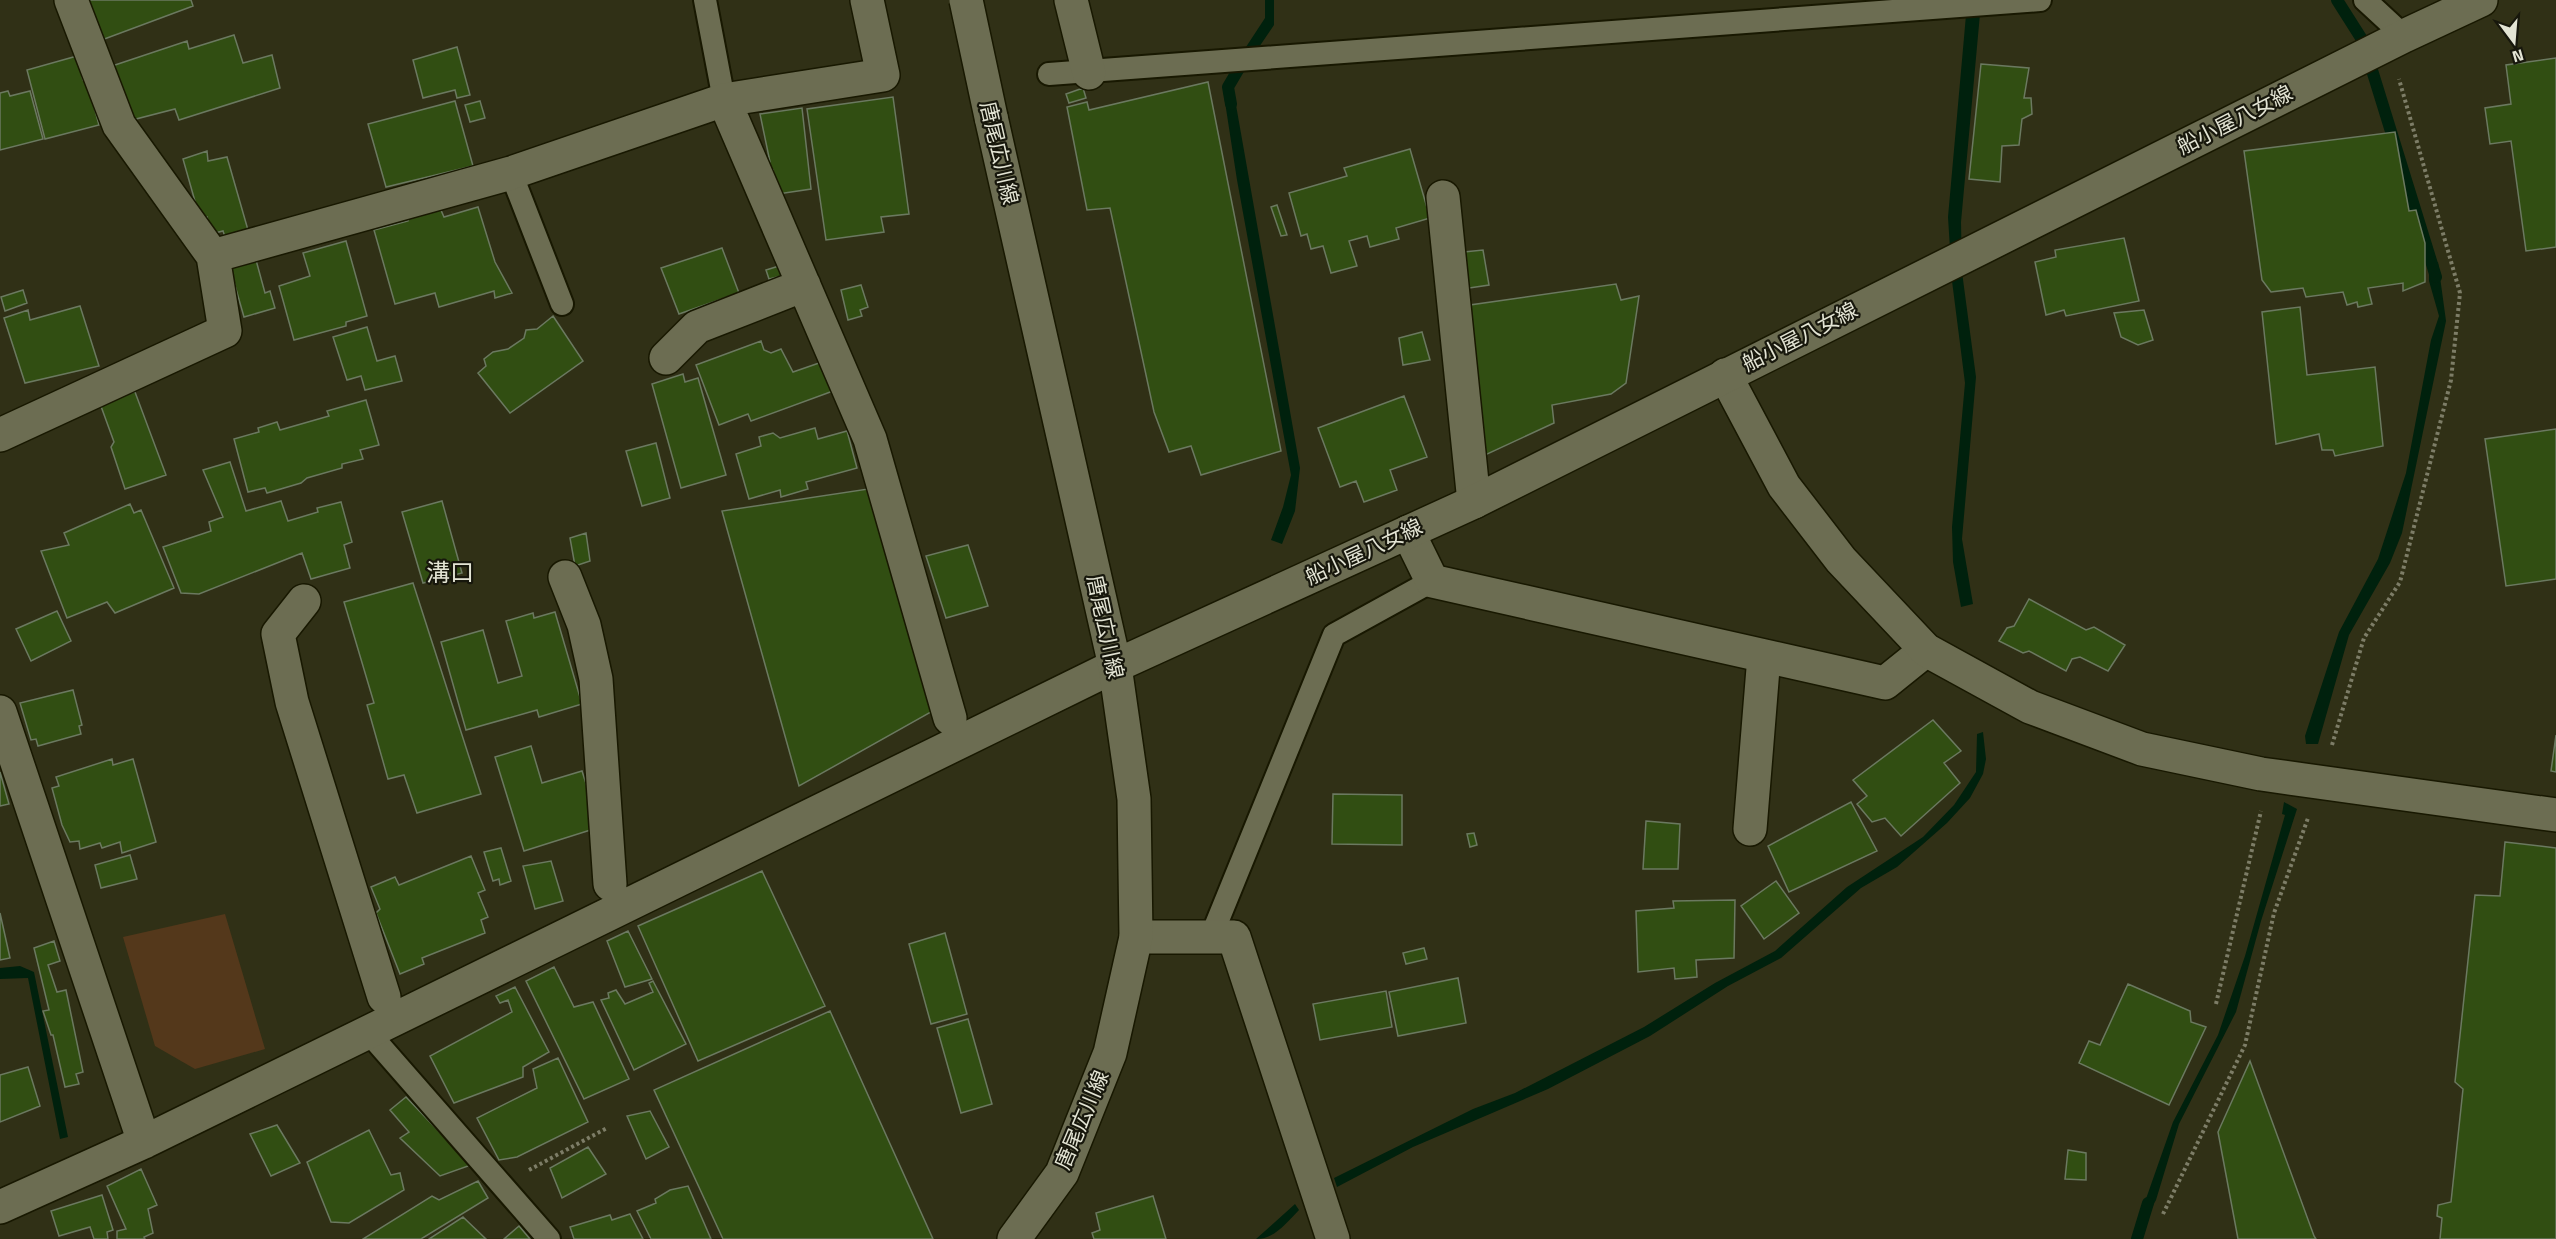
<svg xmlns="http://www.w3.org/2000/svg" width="2556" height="1239" font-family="'Titillium Web','Noto Sans JP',sans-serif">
  <rect width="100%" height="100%" fill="#303016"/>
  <path fill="#54381b" d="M225,914L265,1049L195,1069L155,1046L123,937Z"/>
  <path fill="#00210d" d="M1265,0H1274V25L1255,53L1246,47L1265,18Z
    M1980,14L1961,222L1962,272L1976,377L1962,539L1973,604L1961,607L1953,562L1952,527L1965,383L1952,281L1948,217L1966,15Z
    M1233,88L1300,468L1295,511L1282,544L1271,540L1283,507L1291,475L1237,180L1223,89Z
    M2438,262L2446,321L2402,533L2390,563L2349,635L2318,744H2306L2305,736L2339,632L2378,559L2406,473L2431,340L2439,316L2429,281V264Z
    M1983,732L1986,759L1983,774L1970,798L1947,823L1897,867L1861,888L1781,958L1728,986L1650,1036L1548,1089L1413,1147L1337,1187L1334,1178L1473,1109L1515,1093L1644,1027L1715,983L1775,951L1847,887L1923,837L1954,805L1976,772L1977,734Z
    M2284,802L2297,809L2261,921L2236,1012L2179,1124L2156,1200L2149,1213L2143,1217L2141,1213L2173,1122L2218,1035L2245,956L2285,815L2282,814Z
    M20,966L34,972L68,1137L60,1139L28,978L0,979V968Z
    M1295,1204L1299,1210C1287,1222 1275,1239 1256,1239Z"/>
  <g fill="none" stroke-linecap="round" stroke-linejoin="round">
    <path stroke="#00210d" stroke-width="12" d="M2337,0L2363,41L2436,277
      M1231,104L1228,87L1245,58
      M2137,1239L2148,1203"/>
  </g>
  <path fill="#314e12" stroke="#6b7960" stroke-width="1.5" d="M84,0H191L193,6L99,41Z
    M234,35L243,63L272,55L280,88L179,120L175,109L132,120L112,66L187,41L189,49Z
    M457,47L470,95L457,98L455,90L423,98L413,60Z
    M77,56L83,80H87L99,125L45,139L27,70Z
    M2556,58V247L2526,251L2511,141L2490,144L2485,108L2511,104L2506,65Z
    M1981,64L2029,68L2024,98H2031L2032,114L2022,119L2019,145L2002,146L2000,182L1969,179Z
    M1208,82L1281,451L1201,475L1191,446L1169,452L1154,412L1110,208L1087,210L1067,107L1087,102L1089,110Z
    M1083,88L1086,98L1069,103L1066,94Z
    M8,91L10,96L30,91L43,139L0,150V93Z
    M893,97L909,214L881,217L884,232L826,240L807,109Z
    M455,101L473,166L386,187L368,124Z
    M480,101L485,118L470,122L465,105Z
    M802,108L811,189L778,194L773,170L770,171L767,164L770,162L760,114Z
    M2395,132L2409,211L2416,210L2425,243V282L2403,291V283L2368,288L2372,304L2358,307L2357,302L2347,305L2343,292L2306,297L2303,288L2271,292L2262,280L2244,151Z
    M1410,149L1430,218L1396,228L1399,239L1370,247L1367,236L1349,241L1357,266L1331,273L1323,246L1311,249L1307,234L1301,236L1289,193L1347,176L1344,168Z
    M207,151L208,161L227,157L248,230L225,237L223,231L211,234L207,217L200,219L183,159Z
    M1277,205L1287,235L1281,236L1271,207Z
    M478,207L495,262L512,293L495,298L494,291L439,307L435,293L395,304L374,230L408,221L409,216L440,208L444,217Z
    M2124,238L2139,301L2066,316L2064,310L2046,315L2035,262L2056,257L2055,250Z
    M346,241L367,316L346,322V326L294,340L279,286L310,276L303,253Z
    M722,248L739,293L679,314L661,268Z
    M1483,250L1489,285L1456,290L1454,253Z
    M256,260L265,293L270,291L275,308L244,317L230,268Z
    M779,266L782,276L769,279L766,270Z
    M1616,284L1621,300L1639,296L1626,383L1611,394L1552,405L1554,423L1483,456L1463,306Z
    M861,285L868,307L860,310L862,316L848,320L841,290Z
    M23,290L27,303L5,311L1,297Z
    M80,306L99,366L25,383L4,318L28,310L30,320Z
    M2300,307L2307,375L2375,367L2383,446L2335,456L2333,450H2322L2319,434L2276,444L2262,312Z
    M2144,310L2153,340L2138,345L2121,337L2114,313Z
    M553,316L583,361L510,413L478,373L486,366L484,359L493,352L508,349L524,338L526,330L537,329Z
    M367,327L377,361L395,356L402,381L365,390L361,376L347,380L333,337Z
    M1422,332L1430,360L1403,365L1399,338Z
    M761,341L764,350L771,353L781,349L793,372L822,362L833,391L751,421L748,414L719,425L696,365Z
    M683,374L685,382L698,378L726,475L681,488L652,384Z
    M135,392L166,475L125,489L111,447L114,442L98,398Z
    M1404,396L1427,457L1390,470L1397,490L1364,502L1356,481L1340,487L1318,428Z
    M366,400L379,445L360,450L363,459L342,464V468L307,478L301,483L267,493L265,488L248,492L234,439L259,432L258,428L277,422L280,430L329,416L327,411Z
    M815,428L818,439L847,431L857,468L806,482L808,489L781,497L780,490L749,499L736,454L761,446L759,437L773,433L780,438Z
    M2556,429V579L2506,586L2485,439Z
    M656,443L670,498L642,506L626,451Z
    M230,462L246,511L281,501L288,521L318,512L317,508L341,502L352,542L344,545L350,568L311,579L302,553L199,594L181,593L163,547L211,531L209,522L223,517L203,470Z
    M868,489L931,712L799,786L722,511Z
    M442,501L462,573L423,583L402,512Z
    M130,504L134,513L141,510L174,588L115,613L107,602L67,618L41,551L69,545L64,533Z
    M586,533L590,561L575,566L570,538Z
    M968,545L988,606L946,618L926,556Z
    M413,583L481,794L417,813L404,775L388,779L367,705L374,703L344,602Z
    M2029,599L2086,630L2094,627L2125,645L2108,671L2080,657L2072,659L2066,671L2029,651L2023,653L1999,641L2007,628L2014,626Z
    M57,611L71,641L31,661L16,629Z
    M555,612L582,704L539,717L537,710L466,730L441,642L483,630L498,683L522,676L506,621L533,613L534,618Z
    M73,690L82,725L79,726L81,734L38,746L36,739L31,740L20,703Z
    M1933,720L1961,751L1944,763L1960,783L1901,836L1885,818L1872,822L1857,804L1867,796L1853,780Z
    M2556,735V772L2551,771Z
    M531,746L542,783L582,771L600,827L524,851L495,757Z
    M112,759L113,765L133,759L156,842L122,853L120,842L102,848L100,843L80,849L79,841L70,842L62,825L52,788L59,786L56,777Z
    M0,772L9,804L0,806Z
    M1333,794L1402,795V845L1332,844Z
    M1851,802L1877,851L1789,892L1768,846Z
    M1646,821L1680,824L1678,869H1643Z
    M1474,833L1477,845L1470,847L1467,834Z
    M2505,842L2556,848V1239H2440L2442,1218L2437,1216L2438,1205L2451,1202L2463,1089L2455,1082L2475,895L2500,896Z
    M501,848L511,881L500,885L499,879L493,881L484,852Z
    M130,855L137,879L101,888L95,865Z
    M471,856L485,890L478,893L488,917L481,920L485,933L422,958L424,964L400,974L376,913L380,909L371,887L395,877L399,885Z
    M551,861L563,901L535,909L523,866Z
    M762,871L825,1006L698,1061L638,926Z
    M1776,881L1799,913L1764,939L1741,906Z
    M1735,900L1734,958L1696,960L1697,977L1675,979L1674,968L1638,972L1636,911L1674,908L1673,901Z
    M0,913L10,958L0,960Z
    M628,931L652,979L625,987L607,941Z
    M945,933L967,1014L931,1024L909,944Z
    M54,941L60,961L48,965L57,992L66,990L83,1072L76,1074L79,1084L65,1087L53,1035H51L43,1011L49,1010L34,948Z
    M1424,948L1427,959L1406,964L1403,953Z
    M554,967L574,1007L593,1002L629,1079L584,1099L526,981Z
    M1458,978L1466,1023L1398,1036L1389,992Z
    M653,981L686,1044L634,1070L601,1000L609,998L608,993L616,990L625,1004L653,992L649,983Z
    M2128,984L2190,1011L2191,1022L2206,1027L2169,1105L2079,1063L2089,1041L2100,1045Z
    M515,987L549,1052L523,1067V1077L454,1103L430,1056L512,1012L508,1000L500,1003L496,996Z
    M1386,991L1392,1027L1320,1040L1313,1004Z
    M830,1011L933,1239H723L654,1090Z
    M968,1019L992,1104L961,1113L937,1028Z
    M558,1058L588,1122L517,1157L499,1160L477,1118L537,1088L533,1069Z
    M2250,1061L2314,1236L2316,1239H2238L2218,1132Z
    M28,1067L40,1106L0,1122V1075Z
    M406,1097L471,1165L440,1176L400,1138L409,1132L390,1110Z
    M650,1111L669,1147L646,1159L627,1116Z
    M277,1125L300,1163L271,1176L250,1134Z
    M369,1130L391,1175L400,1173L404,1190L349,1223L331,1222L307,1162Z
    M588,1147L606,1174L562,1198L550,1168Z
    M2068,1150L2086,1153V1180L2065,1179Z
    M141,1169L157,1205L148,1209L153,1233L144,1237L145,1239H117V1231L126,1229L107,1186Z
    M478,1181L488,1198L421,1239H363L432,1196L439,1200Z
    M688,1186L711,1239H651L637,1211L656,1203L655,1199L670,1190Z
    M102,1195L113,1230L107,1232L108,1239H94L90,1227L59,1236L51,1211Z
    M1153,1196L1166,1239H1094L1092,1233L1100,1230L1096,1213Z
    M630,1214L643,1239H574L570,1227L610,1215L612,1220Z
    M463,1217L486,1239H429Z
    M519,1226L530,1239H504Z"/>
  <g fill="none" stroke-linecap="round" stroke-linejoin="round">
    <defs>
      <path id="service" d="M705,0L724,100
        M2365,0L2404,36
        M1049,74L2040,0
        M511,173L562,304
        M1211,937L1334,635L1432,581
        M368,1032L549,1239"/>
      <path id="minor" d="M71,0L119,125L213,256
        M1071,0L1089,73
        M724,100L870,439L950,718
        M1443,197L1474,502
        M666,358L697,327L804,285
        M0,435L225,331L213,256L511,173L724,100L883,75L867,0
        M1408,532L1432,581L1885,683L1926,650
        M565,577L584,625L596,679L610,884
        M304,601L278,634L292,702L384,997
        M0,712L144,1142
        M1750,829L1764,656
        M1136,937H1234L1333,1239
        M0,1207L144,1142L1115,666"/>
      <path id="tertiary" d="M1725,375L1784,486L1841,560L1926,650L2030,707L2142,749L2261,774L2556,815"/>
      <path id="secondary" d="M991,117L1115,666L1134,799L1136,937L1110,1053L1062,1173L1014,1239
        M1115,666L1474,502L2404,36L2481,0"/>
    </defs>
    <use href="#service" stroke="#181801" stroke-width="26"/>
    <use href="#minor" stroke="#181801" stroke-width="36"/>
    <use href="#tertiary" stroke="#181801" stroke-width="36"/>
    <use href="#secondary" stroke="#181801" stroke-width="36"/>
    <path stroke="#7d7d67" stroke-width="4" stroke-dasharray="3 3" stroke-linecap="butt" d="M2332,745L2364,638L2400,582L2451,380L2460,293L2399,79
      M2216,1004L2261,811
      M529,1170L607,1128
      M2163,1214L2245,1045L2274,913L2308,818"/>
    <use href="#service" stroke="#6c6d52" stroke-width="22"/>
    <use href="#minor" stroke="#6c6d52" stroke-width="33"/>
    <use href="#tertiary" stroke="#6c6d52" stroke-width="33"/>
    <use href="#secondary" stroke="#6c6d52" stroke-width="33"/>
    <defs>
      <path id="secondary-bridge" d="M966,0L991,117"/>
    </defs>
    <use href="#secondary-bridge" stroke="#181801" stroke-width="36" stroke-linecap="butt"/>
    <use href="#secondary-bridge" stroke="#6c6d52" stroke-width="33"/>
  </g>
  <g text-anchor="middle" stroke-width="4.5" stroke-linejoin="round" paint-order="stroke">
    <g font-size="21" fill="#e3e4d4" stroke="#17170c">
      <text transform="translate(2235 120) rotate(-27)" y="7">船小屋八女線</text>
      <text transform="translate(999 153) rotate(77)" y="7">唐尾広川線</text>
      <text transform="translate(1800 337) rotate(-27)" y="7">船小屋八女線</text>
      <text transform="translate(1364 552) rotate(-25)" y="7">船小屋八女線</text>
      <text transform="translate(1105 627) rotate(78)" y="7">唐尾広川線</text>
      <text transform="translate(1082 1120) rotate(-67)" y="7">唐尾広川線</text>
    </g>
    <g font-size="24" fill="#e3e4d4" stroke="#17170c">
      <text x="450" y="581">溝口</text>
    </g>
  </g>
  <g transform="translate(2514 42) rotate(164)" stroke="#17170c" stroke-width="4.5" paint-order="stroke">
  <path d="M0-4.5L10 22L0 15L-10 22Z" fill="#e3e4d4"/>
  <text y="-9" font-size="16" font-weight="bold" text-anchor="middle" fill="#e3e4d4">N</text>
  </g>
</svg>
